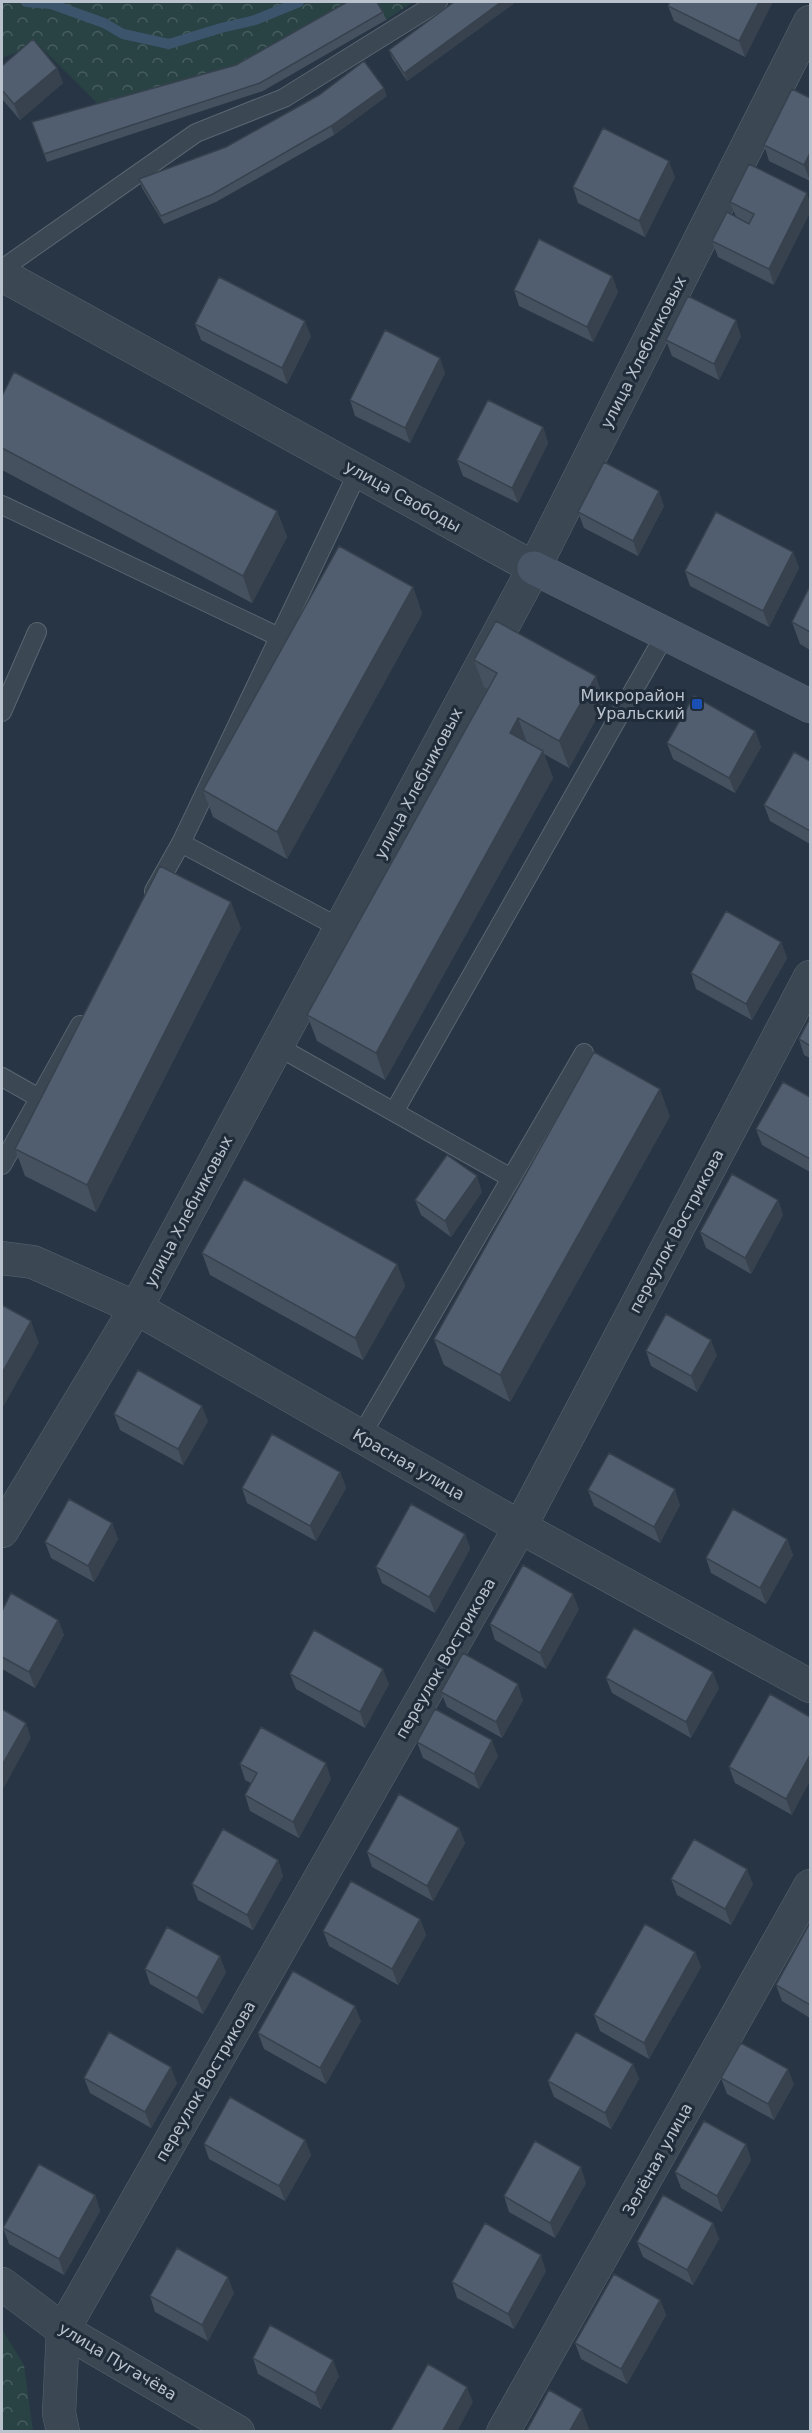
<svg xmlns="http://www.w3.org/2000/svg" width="812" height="2433" font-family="'DejaVu Sans',sans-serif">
  <defs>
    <pattern id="forest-crowns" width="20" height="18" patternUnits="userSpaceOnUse" patternTransform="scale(1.5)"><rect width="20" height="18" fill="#294345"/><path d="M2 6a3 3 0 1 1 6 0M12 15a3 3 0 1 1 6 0" fill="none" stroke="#465c5f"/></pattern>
  </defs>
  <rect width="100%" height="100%" fill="#273544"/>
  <path fill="url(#forest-crowns)" d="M2,2H364L239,73L105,111L38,44L2,58Z
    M376,2H413L386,20Z
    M2,2329L24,2365L33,2431H2Z"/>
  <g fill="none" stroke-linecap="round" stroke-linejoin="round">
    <path stroke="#3d546d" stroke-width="10" d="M26,2L51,4L104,23L123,34L169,44L221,28L255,20L299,2"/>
    <defs>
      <path id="lane" d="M2,269L196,133L284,98L438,2
        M2,505L279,637
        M2,712L37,632
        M181,843L340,928
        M154,891L181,843L358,472
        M277,1046L511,1178
        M2,1077L39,1098
        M394,1112L666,633
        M2,1165L80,1025
        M361,1436L584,1053"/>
      <path id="street" d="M2,275L534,568
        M2,1258L33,1262L136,1308L520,1527L810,1686
        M2,1531L136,1308L534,568L810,22
        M2,2284L63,2330L238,2432
        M63,2432L59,2413L63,2330L520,1527L810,977
        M503,2432L810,1886"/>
      <path id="secondary" d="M534,568L810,706"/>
    </defs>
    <use href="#lane" stroke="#5a6571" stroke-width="20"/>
    <use href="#street" stroke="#5a6571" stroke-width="34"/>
    <use href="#secondary" stroke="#5a6571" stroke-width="34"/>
    <use href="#lane" stroke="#3b4753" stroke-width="18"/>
    <use href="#street" stroke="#3b4753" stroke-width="33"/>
    <use href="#secondary" stroke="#495667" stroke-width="33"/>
  </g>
  <path fill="#45515f" d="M454,2H516L407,81L392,58L389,50Z
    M670,2H771L772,3L745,57L674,21L668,6Z
    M383,12L386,20L263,91L47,162L32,122L236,65Z
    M2,66L57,68L63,83L20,120L2,99Z
    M792,89L810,181L769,161L764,145Z
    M387,96L334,135L216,202L164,224L142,188L139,179Z
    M749,164L774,285L718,257L712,241L736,217L730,202Z
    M675,177L645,237L578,203L573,187Z
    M612,276L618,292L593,342L519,306L514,290Z
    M195,324L311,336L287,384L201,340Z
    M741,336L719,380L672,356L666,340Z
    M445,373L410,443L355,416L350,400Z
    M2,396L277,511L287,537L252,603L2,470Z
    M543,427L548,443L518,503L463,476L457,460Z
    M664,506L638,556L584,528L578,512Z
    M793,552L799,568L769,627L690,586L685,571Z
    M810,586V650L800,644L792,622Z
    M413,587L422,614L287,859L213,817L203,790Z
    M474,660L605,703L569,768L544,754L553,778L385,1080L317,1041L307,1015L488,689L484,687Z
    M755,731L761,747L735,793L673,759L667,743Z
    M810,761V844L770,821L764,805Z
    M241,928L96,1212L25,1176L15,1149Z
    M781,942L787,958L752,1020L696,989L691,973Z
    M810,1018V1058L804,1055L799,1039Z
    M810,1097V1172L762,1145L756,1129Z
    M670,1116L510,1402L444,1365L434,1339Z
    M482,1192L451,1237L421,1215L415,1200Z
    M778,1200L783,1215L751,1274L706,1248L700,1232Z
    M202,1253L397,1264L405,1286L363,1360L210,1275Z
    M646,1351L717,1355L697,1392L651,1366Z
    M114,1414L208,1421L183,1465L120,1430Z
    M340,1472L346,1488L316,1541L247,1503L242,1488Z
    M588,1490L680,1505L660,1543L594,1506Z
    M112,1523L118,1539L94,1582L51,1558L45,1542Z
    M465,1534L470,1549L435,1613L382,1583L376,1567Z
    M787,1539L793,1555L766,1604L711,1573L706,1558Z
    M579,1609L546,1669L495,1640L490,1624Z
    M2,1611L58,1620L64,1635L35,1688L2,1669Z
    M290,1674L389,1684L365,1728L296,1689Z
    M606,1678L719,1688L691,1738L612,1693Z
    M441,1692L523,1700L502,1738L447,1707Z
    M770,1694L792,1815L735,1783L729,1767Z
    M417,1742L498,1756L479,1789L423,1758Z
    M240,1764L331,1779L299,1838L250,1811L245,1795L251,1783L245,1780Z
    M459,1828L465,1843L433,1901L372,1867L367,1852Z
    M278,1860L283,1876L253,1930L198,1900L192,1884Z
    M671,1879L753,1884L731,1925L677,1895Z
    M420,1919L426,1935L398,1985L329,1946L323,1931Z
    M810,1923V2018L782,2001L776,1985Z
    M695,1952L701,1967L649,2059L600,2031L594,2015Z
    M145,1969L226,1972L203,2014L150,1984Z
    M361,2021L326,2084L264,2049L258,2033Z
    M633,2064L639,2079L611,2129L554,2097L548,2081Z
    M84,2078L177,2083L151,2128L90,2093Z
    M721,2078L794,2084L774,2120L727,2094Z
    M305,2140L311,2155L285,2201L209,2159L204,2144Z
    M746,2144L751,2160L722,2212L681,2188L675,2172Z
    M586,2183L555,2238L509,2212L504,2196Z
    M95,2195L100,2211L64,2275L9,2244L3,2228Z
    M713,2223L719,2239L693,2285L643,2257L637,2242Z
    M546,2271L514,2329L457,2298L452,2282Z
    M234,2293L208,2341L155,2312L150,2296Z
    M660,2300L666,2315L627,2384L581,2359L575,2343Z
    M253,2358L339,2376L321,2409L258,2374Z"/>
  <path fill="#38424e" d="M501,2H516L407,81L404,73Z
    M759,2H771L772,3L745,57L739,41Z
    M57,68L63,83L20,120L14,104Z
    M384,88L387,96L334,135L331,126Z
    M810,153V181L804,165Z
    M669,161L675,177L645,237L639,221Z
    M807,193L810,204V213L774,285L769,269Z
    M612,276L618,292L593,342L587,327Z
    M736,320L741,336L719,380L714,364Z
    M305,321L311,336L287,384L282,368Z
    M440,358L445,373L410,443L405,428Z
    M543,427L548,443L518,503L512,488Z
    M659,491L664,506L638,556L633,541Z
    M277,511L287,537L252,603L243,576Z
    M793,552L799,568L769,627L763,611Z
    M413,587L422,614L287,859L277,832Z
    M596,676L605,703L569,768L559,741Z
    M518,718L528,745L510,733Z
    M755,731L761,747L735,793L729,778Z
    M543,751L553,778L385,1080L376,1053Z
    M231,902L241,928L96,1212L87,1185Z
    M781,942L787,958L752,1020L746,1004Z
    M660,1089L670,1116L510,1402L500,1375Z
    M477,1176L482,1192L451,1237L445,1221Z
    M778,1200L783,1215L751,1274L745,1258Z
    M397,1264L405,1286L363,1360L355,1338Z
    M31,1321L39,1343L2,1409V1373Z
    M711,1340L717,1355L697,1392L691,1376Z
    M202,1406L208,1421L183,1465L178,1449Z
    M340,1472L346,1488L316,1541L310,1526Z
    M675,1489L680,1505L660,1543L654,1527Z
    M112,1523L118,1539L94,1582L88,1566Z
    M465,1534L470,1549L435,1613L429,1597Z
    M787,1539L793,1555L766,1604L760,1588Z
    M573,1594L579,1609L546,1669L540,1653Z
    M58,1620L64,1635L35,1688L29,1672Z
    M383,1669L389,1684L365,1728L360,1712Z
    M713,1672L719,1688L691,1738L686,1722Z
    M518,1684L523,1700L502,1738L496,1722Z
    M26,1723L31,1738L2,1791V1765Z
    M492,1740L498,1756L479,1789L474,1774Z
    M810,1755V1781L792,1815L786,1799Z
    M326,1763L331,1779L299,1838L293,1822Z
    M459,1828L465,1843L433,1901L427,1886Z
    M278,1860L283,1876L253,1930L247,1915Z
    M747,1869L753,1884L731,1925L725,1909Z
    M420,1919L426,1935L398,1985L392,1969Z
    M695,1952L701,1967L649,2059L644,2043Z
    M220,1956L226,1972L203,2014L197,1998Z
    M355,2006L361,2021L326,2084L320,2068Z
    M633,2064L639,2079L611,2129L605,2113Z
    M171,2067L177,2083L151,2128L145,2112Z
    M788,2069L794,2084L774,2120L768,2104Z
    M305,2140L311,2155L285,2201L279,2186Z
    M746,2144L751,2160L722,2212L717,2196Z
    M581,2167L586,2183L555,2238L550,2223Z
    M95,2195L100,2211L64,2275L59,2259Z
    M713,2223L719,2239L693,2285L687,2270Z
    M541,2255L546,2271L514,2329L508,2314Z
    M228,2277L234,2293L208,2341L202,2325Z
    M660,2300L666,2315L627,2384L621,2369Z
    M333,2360L339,2376L321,2409L315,2393Z
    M467,2387L473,2402L457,2432H442Z
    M582,2409L590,2432H569Z"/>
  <path fill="#505e6f" stroke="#38424e" stroke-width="1.5" d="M347,2H377L383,12L260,83L44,154L32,122L236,65Z
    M454,2H501L404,73L389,50Z
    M670,2H759L739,41L668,6Z
    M33,39L57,68L14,104L2,90V66Z
    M364,61L384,88L331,126L213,194L161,216L139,179L226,147L319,95Z
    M792,89L810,98V153L804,165L764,145Z
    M603,128L669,161L639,221L573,187Z
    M749,164L807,193L769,269L712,241L727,212L749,224L754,214L730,202Z
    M539,239L612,276L587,327L514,290Z
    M219,277L305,321L282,368L195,324Z
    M688,296L736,320L714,364L666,340Z
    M385,330L440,358L405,428L350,400Z
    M14,372L277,511L243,576L2,448V396Z
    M488,400L543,427L512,488L457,460Z
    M604,462L659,491L633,541L578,512Z
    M716,512L793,552L763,611L685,571Z
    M339,546L413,587L277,832L203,790Z
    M810,586V632L792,622Z
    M496,621L596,676L559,741L518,718L510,733L543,751L376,1053L307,1015L497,673L474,660Z
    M694,696L755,731L729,778L667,743Z
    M794,752L810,761V831L764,805Z
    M160,866L231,902L87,1185L15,1149Z
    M726,911L781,942L746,1004L691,973Z
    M810,1018V1046L799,1039Z
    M594,1052L660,1089L500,1375L434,1339Z
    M783,1082L810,1097V1159L756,1129Z
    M447,1155L477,1176L445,1221L415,1200Z
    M732,1174L778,1200L745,1258L700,1232Z
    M244,1179L397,1264L355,1338L202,1253Z
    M2,1305L31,1321L2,1373Z
    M666,1314L711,1340L691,1376L646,1351Z
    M138,1370L202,1406L178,1449L114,1414Z
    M272,1434L340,1472L310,1526L242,1488Z
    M609,1453L675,1489L654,1527L588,1490Z
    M69,1499L112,1523L88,1566L45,1542Z
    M411,1504L465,1534L429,1597L376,1567Z
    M733,1509L787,1539L760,1588L706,1558Z
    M523,1565L573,1594L540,1653L490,1624Z
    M11,1593L58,1620L29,1672L2,1657V1611Z
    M634,1628L713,1672L686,1722L606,1678Z
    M314,1630L383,1669L360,1712L290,1674Z
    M463,1653L518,1684L496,1722L441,1692Z
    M770,1694L810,1717V1755L786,1799L729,1767Z
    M2,1709L26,1723L2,1765Z
    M435,1709L492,1740L474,1774L417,1742Z
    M261,1727L326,1763L293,1822L245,1795L257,1773L240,1764Z
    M399,1794L459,1828L427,1886L367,1852Z
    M223,1829L278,1860L247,1915L192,1884Z
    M694,1839L747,1869L725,1909L671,1879Z
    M351,1881L420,1919L392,1969L323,1931Z
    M810,1923V2005L776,1985Z
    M645,1924L695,1952L644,2043L594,2015Z
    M167,1927L220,1956L197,1998L145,1969Z
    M293,1971L355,2006L320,2068L258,2033Z
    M109,2032L171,2067L145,2112L84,2078Z
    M576,2032L633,2064L605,2113L548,2081Z
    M741,2043L788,2069L768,2104L721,2078Z
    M230,2097L305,2140L279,2186L204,2144Z
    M704,2121L746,2144L717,2196L675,2172Z
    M535,2141L581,2167L550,2223L504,2196Z
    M39,2164L95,2195L59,2259L3,2228Z
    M663,2195L713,2223L687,2270L637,2242Z
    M485,2223L541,2255L508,2314L452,2282Z
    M177,2248L228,2277L202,2325L150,2296Z
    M614,2274L660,2300L621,2369L575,2343Z
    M270,2325L333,2360L315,2393L253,2358Z
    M428,2364L467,2387L442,2432H390Z
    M549,2390L582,2409L569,2432H526Z"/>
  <rect fill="#1a4fb4" stroke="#202c39" stroke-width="2" x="691" y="698" width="12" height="12" rx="3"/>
  <g text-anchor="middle" stroke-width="6" stroke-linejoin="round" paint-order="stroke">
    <g font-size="16" fill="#b9c2cd" stroke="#202c39">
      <text transform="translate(643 352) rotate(-63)" y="6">улица Хлебниковых</text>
      <text transform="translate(403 496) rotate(29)" y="6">улица Свободы</text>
      <text transform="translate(418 783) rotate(-62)" y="6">улица Хлебниковых</text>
      <text transform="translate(188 1211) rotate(-62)" y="6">улица Хлебниковых</text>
      <text transform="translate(676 1231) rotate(-62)" y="6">переулок Вострикова</text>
      <text transform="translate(409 1464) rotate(30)" y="6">Красная улица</text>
      <text transform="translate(445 1658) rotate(-60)" y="6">переулок Вострикова</text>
      <text transform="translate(205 2081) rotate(-60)" y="6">переулок Вострикова</text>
      <text transform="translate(657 2159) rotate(-61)" y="6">Зелёная улица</text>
      <text transform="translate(118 2361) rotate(31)" y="6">улица Пугачёва</text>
    </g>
    <g font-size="16" fill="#b9c2cd" stroke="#202c39" text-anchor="end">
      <text x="685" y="701">Микрорайон<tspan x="685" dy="18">Уральский</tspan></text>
    </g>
  </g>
  <rect width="812" height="2433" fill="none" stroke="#b9c2cd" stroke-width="6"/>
</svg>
